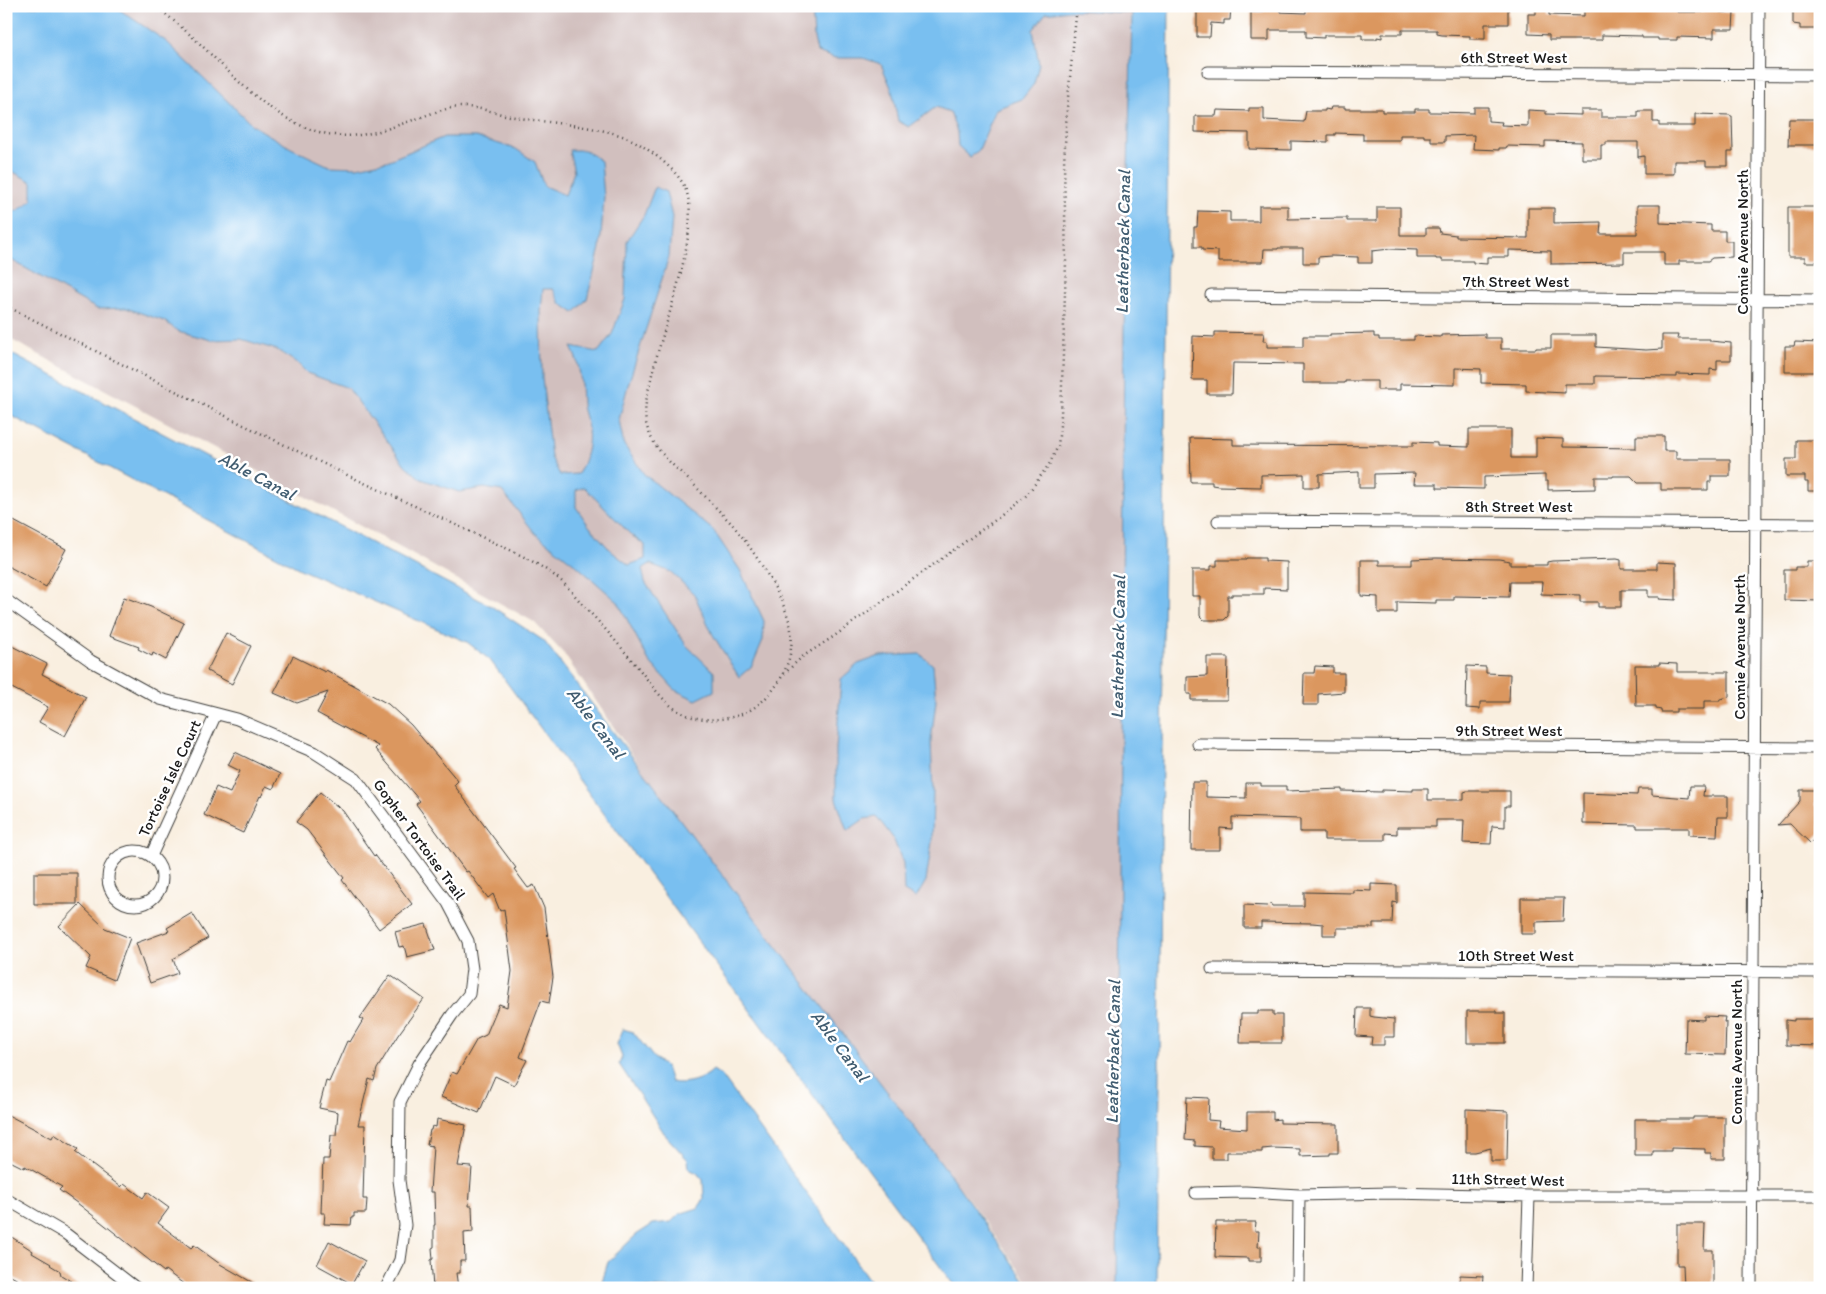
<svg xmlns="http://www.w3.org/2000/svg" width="1826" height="1294" font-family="Itim,sans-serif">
  <rect width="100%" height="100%" fill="#fff"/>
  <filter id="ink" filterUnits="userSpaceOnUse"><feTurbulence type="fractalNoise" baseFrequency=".02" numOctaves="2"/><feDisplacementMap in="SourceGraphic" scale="10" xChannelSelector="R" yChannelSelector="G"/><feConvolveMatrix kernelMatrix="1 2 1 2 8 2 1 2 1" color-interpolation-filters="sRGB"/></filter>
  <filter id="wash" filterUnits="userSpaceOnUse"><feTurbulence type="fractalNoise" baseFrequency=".0096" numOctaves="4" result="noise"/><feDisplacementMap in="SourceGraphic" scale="20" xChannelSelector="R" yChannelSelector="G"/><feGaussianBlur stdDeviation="1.12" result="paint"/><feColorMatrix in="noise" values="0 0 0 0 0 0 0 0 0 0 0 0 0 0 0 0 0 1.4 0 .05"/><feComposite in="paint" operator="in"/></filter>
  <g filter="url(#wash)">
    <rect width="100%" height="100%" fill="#f9efe0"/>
    <path fill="#d1bfbe" d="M6,6H1131L1126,1259L1120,1288H1032L967,1197L697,850L564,654L534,622L379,536L6,337Z"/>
    <path fill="#79bff0" stroke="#4a6e86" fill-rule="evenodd" d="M6,6H114L167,42L252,125L291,148L329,166L357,167L387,161L444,137H476L516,149L535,162L544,186L565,195L574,172L569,150H585L601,161L604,197L600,248L587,299L574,313L560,303L553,289H543L541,311L542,378L551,457L560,475L578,474C586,460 590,445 588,429C587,420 582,412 582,403C581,383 581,365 571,347L598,352L612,334L625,299L627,241L644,215L655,187L666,192L672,217L669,257L628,385L619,420L624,445L644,474L713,530L740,570L764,621L763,640L752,666L739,677L713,635L694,594L671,572L650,564L642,569L645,582L686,645L714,672V691L696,700L675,690L649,661L618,602L576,565L535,533L502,491L484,488L459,492L421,479L405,465L348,388L307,373L297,363L277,350L241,339L211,340L178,331L164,321L126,308L97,309L6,257V210L17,211L32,200V182L6,168ZM584,487L631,535L645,545V559L629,565L611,551L589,526L576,507V490Z
      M812,6H1169L1157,1288H1117L1124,329L1132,13L1069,10L1046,13L1033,30L1039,64L1034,84L1022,99L996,109L978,152L970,157L958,146L957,132L950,112L936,107L909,127L898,121L892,90L881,64L863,58H835L817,52L814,38Z
      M6,351L491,606L544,641L946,1169L1030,1288H956L490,660L467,642L302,570L6,413Z
      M920,654L933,665L936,701L931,741L933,792L932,842L926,881L916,898L904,891L903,863L893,838L877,817L864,819L847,831L836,799V749L841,679L858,664L880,656Z
      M623,1029L633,1032L654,1058L666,1067L671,1082C684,1085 704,1080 713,1070L722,1076L875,1288H600L608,1262L636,1235L653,1224L671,1222L679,1214L698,1208L704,1199L703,1180L697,1173L689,1169L688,1160L666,1136L619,1064L622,1057L617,1044Z"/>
    <g id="blocks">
      <path fill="#db975e" d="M1197,6H1231L1230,20H1224V24L1211,23L1210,37H1197Z
        M1269,6H1280V12L1306,13V6H1391V8H1417V6H1508V24H1485V39H1470V36L1442,35L1437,34V30H1402V34H1382V38L1377,37V39H1362V35H1324V38L1306,37V30H1269V40H1251V12H1263Z
        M1584,6H1624V9H1677V12H1703V6H1720V12L1734,13L1733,29H1714V38L1677,37V40H1658V38H1642V36L1602,35V40H1549V35L1528,34V14H1536V8H1549V15L1584,16Z
        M1793,6L1820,7V29H1800V25L1793,24Z
        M1331,107H1345V109H1382V112H1415V109H1429V112H1436L1474,113V107H1488V121L1502,122L1501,125L1528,126V110L1546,111V114L1581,115V110H1601V117H1638V111H1653V122H1659V126H1695V114L1730,115V116H1732L1733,152H1728V166H1706V161H1674V174H1644V156L1638,157V142H1606V145H1601V159H1582V142L1545,141V147L1507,146L1506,148H1499V150L1473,149L1474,135L1445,136V142H1431V137H1424V135H1400V140H1363V134L1335,133V135H1328V142L1291,141V150L1249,149V133L1195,132V116H1216L1217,110L1249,111V108H1264V120L1304,122L1306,111H1325V109L1330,110Z
        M1789,119H1820V145H1788Z
        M1637,205H1660V223L1711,225V231H1725V241H1732V257L1712,258L1708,261H1679V265H1664V252H1624V263L1551,264V251L1509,250V257H1487V264L1473,263V261H1442V259H1436V258H1417V250L1390,249L1372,251V263H1358V257L1331,256L1318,257V263H1303V248H1278V249H1264L1263,262H1218V251L1202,250V247H1194V227H1197L1198,211L1230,212V221H1259V206H1288V219L1347,218V221H1377V207H1400V235H1426V228H1439L1440,233L1456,235V237L1528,238V208H1554V223L1601,222L1600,234H1637Z
        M1788,207H1820V262H1805V257H1788Z
        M1215,332L1264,333L1263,341H1267V347H1303V336H1330V334L1374,333V337H1379V340H1414V336L1441,337V335L1485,334V338H1501V349H1536V348H1551V335H1596V347L1646,350L1662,349V335H1678L1677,339H1710V341L1731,343V360H1717V370L1710,369V375L1677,374V377L1595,376V384H1565V393L1526,391V384L1481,383V369L1455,368V385L1400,384V390H1377V381H1345V383H1303V364L1233,363L1232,394H1207V380H1192L1193,336L1215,337Z
        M1795,342L1820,343V372H1785V346H1794Z
        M1469,429H1511V458H1536V438L1563,439V447L1636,448V436H1664V451H1676V459H1730V476H1711V482H1708V490H1661V483H1638L1631,476H1613V477H1595V489L1548,490V481H1545V475L1484,477V489L1437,488V484H1414L1415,473L1374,474V488H1359V472L1319,474V487H1304V474L1261,475V487L1218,486L1212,485V482H1191L1190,438L1233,439V445L1413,446V442L1437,443V446L1469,447Z
        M1796,440H1820V491H1808V482H1805V476H1786V459H1796Z
        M10,519L66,549L46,587L6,565V526Z
        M1246,558H1265V561L1287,562V589L1264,588V594H1232V596H1228V616L1224,620H1204L1200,616V596H1192V570H1211V566H1217V560H1246Z
        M1436,558L1499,559L1510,561V565H1547V562L1552,561L1617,559L1621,560V569H1657V562L1676,563V600L1659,599L1660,597H1648V590H1621V607H1598V602H1580V595L1541,594L1542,582H1510L1509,597L1454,596V600H1436V603L1397,602V613H1378V597L1361,596V560H1379V565H1412V559Z
        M1807,561H1820V601L1784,600V570H1795V567H1807Z
        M124,597L151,607L184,623L166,660L153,653L152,656L138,649L139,647L109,636Z
        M226,633L251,646L232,684L207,671Z
        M6,643L47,664L42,674L86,697L65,736L39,722L48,707L6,685Z
        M293,656L325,672L326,670L388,704L411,725L458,781L454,785L516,868L514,869L528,888L534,885L544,908L553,977L549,1003L541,1001L520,1057L527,1060L514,1085L495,1076L479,1113L441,1097L452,1072L457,1074L477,1039L486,1035L499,1004L507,1007L512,971L504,909L500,911L493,894L488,898L468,871L466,872L416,804L420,801L375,749L378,746L317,713L328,692L297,703L274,693Z
        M1207,657H1228L1227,700H1191V694H1187V677L1207,676Z
        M1659,663L1677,664V672H1729V697L1720,699V701H1704V709H1676V712H1661V710L1656,709V706H1636L1635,665H1659Z
        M1315,666L1333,667V673H1344V692L1318,694V705H1303L1304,673H1314Z
        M1467,666L1486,667V673L1510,674L1509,702H1480V709L1466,708Z
        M235,752L280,774L273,789L266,786L261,797L260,796L243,833L204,815L216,787L230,793L240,771L228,765Z
        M1192,782H1206V797L1246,798V783H1261V786H1286V791L1342,789V791L1382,792V790L1413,791V789H1428V800H1464V792L1467,791H1510V806H1505V827L1492,826L1491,844L1463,843L1464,820H1436V827H1397V834L1385,833V840H1324V832H1300V819L1232,817V829L1220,828V850H1191Z
        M1690,786H1704L1703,796H1728V817H1718L1717,836L1689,835V828H1637V825L1583,824V793L1637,795L1638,789H1652V795L1689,798Z
        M1800,790H1815V805L1820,810V833L1810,843L1790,824L1778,825L1800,801Z
        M320,792L343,811L374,856L375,855L412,904L379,929L342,880L344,878L307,830L296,822Z
        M34,873H77V904H34Z
        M1371,884L1397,885V903L1393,902L1392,923H1373V928H1337V935H1323V924L1312,923L1261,922V928H1244V905L1267,906L1270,903L1272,906H1304V892L1353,893V890L1371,891Z
        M1521,898H1564L1563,921L1536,922V934H1521Z
        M80,904L105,928L130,938L114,980L86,968L91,957L59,926Z
        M192,913L208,938L173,959L178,973L150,983L136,943L169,931L167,928Z
        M426,924L435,950L407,957L404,946L399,947L395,932Z
        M390,975L424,999L398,1035L377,1069L374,1081L369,1079L358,1125H365L363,1199H367L366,1213H354V1217H352L351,1225L324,1224L325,1213H321L323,1159H329L331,1135H336L338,1112L319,1108L326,1081L329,1082L347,1041L350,1042L363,1020L360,1018Z
        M1357,1008H1370V1016L1374,1017L1394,1019V1037H1384V1045H1371L1372,1037L1356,1036Z
        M1258,1011H1273V1015H1282V1043H1240L1241,1014H1258Z
        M1467,1011H1497V1013H1505V1043H1467Z
        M1704,1016L1725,1017L1724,1022H1726L1725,1055L1685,1054L1686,1019L1704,1020Z
        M1794,1019H1820V1046L1786,1045V1020L1794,1021Z
        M1187,1097L1209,1098L1208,1120L1219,1121L1218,1127L1247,1129V1112H1273V1120L1280,1119V1123L1338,1124V1153H1330V1155L1300,1156V1149L1273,1148L1262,1149V1152H1227V1159H1212V1147L1195,1146V1141L1185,1140Z
        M1466,1109L1508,1111L1507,1161H1491V1148L1475,1152H1466Z
        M6,1114L52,1138L54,1134L78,1149L75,1152L121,1187L124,1184L143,1198L147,1192L169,1208L158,1223L191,1248L194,1245L220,1264L262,1288H189L165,1270L164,1272L81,1206L59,1190L62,1187L25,1166L24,1168L6,1159Z
        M1693,1117H1725V1159H1711V1153H1705V1149L1671,1148V1151H1653V1156H1635V1119H1693Z
        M437,1119L466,1125L458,1166L472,1167L469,1206H472L473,1232L464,1233L465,1261H460V1273H456L458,1288H433L431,1260L433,1259L432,1248L434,1247V1225H435L434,1192H430L433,1146L427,1145L430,1130H431L432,1126L436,1127Z
        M1216,1222H1256L1255,1231H1259L1258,1247H1261V1261H1249V1258L1215,1257Z
        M1677,1224H1705L1704,1250H1713V1288H1684L1683,1265H1677Z
        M10,1236L33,1251L32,1253L51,1264L50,1265L60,1271L61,1275L82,1288H20L23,1283L6,1273V1243Z
        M329,1241L365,1261L352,1284L317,1265Z
        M1460,1275L1483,1276L1482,1288H1460Z"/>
    </g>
  </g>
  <g filter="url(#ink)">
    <use href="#blocks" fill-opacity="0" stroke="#3d3c39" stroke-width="1"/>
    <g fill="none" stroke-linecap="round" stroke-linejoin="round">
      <defs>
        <path id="street" d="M1208,72L1820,75
          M1211,295L1820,300
          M1218,521L1820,524
          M6,600L91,661L160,699L237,719L314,752L356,779L448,903L468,941L472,969L469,994L452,1015L419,1064L400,1102L399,1180L405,1225L400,1260L386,1288
          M1198,744L1820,748
          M108 878a27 27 0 1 1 54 0a27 27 0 1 1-54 0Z
          M151,856L216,714
          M1212,969L1820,972
          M1196,1193L1245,1192L1299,1195L1391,1193L1529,1196H1820
          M6,1199L66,1234L136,1288
          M1298,1288L1299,1195
          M1526,1288L1529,1196
          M1751,1288L1759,6"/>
      </defs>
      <use href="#street" stroke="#3d3c39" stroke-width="13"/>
      <path stroke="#3d3c39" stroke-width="2.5" stroke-dasharray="1 4" stroke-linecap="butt" d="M6,306C124,365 241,425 360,481C397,498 435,515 473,533C501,546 531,558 555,576C566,584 575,596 584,606C603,626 621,647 639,669C651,684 664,704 682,713C702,723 733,721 752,709C778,692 795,661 791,630C787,600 750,544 730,522C718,510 706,497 694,485C677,468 656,453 648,430C642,414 647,395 651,379C660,334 704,228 685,188C678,171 656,155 641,145C612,125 547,124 510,116C494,113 477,106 459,107C446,108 432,113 419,118C383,130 358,142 319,132C269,118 232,74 196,40C183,28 169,17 156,6
        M784,674L802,657L833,637L998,518L1027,495L1050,463L1058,446L1061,415L1066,262L1064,163L1067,108L1077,6"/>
      <use href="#street" stroke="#fff" stroke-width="11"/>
    </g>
  </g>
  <g text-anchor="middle" stroke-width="5" stroke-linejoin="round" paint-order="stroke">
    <g font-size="16" fill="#1c1c1c" stroke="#fff">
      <text x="1514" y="63">6th Street West</text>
      <text transform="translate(1742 242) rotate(-90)" y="6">Connie Avenue North</text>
      <text x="1516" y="287">7th Street West</text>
      <text x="1519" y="512">8th Street West</text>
      <text transform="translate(1739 647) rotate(-90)" y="6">Connie Avenue North</text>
      <text x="1509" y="736">9th Street West</text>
      <text transform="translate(169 778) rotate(-65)" y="6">Tortoise Isle Court</text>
      <text transform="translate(420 839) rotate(54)" y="6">Gopher Tortoise Trail</text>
      <text x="1516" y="961">10th Street West</text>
      <text transform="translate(1736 1052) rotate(-90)" y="6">Connie Avenue North</text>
      <text transform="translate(1508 1179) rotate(1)" y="6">11th Street West</text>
    </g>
    <g font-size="18" font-style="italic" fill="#415d71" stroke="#fff">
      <text transform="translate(1123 242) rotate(-89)" y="6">Leatherback Canal</text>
      <text transform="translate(257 476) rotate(28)" y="6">Able Canal</text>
      <text transform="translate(1118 647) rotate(-89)" y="6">Leatherback Canal</text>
      <text transform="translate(596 723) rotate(53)" y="6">Able Canal</text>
      <text transform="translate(840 1046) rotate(53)" y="6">Able Canal</text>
      <text transform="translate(1113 1052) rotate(-89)" y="6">Leatherback Canal</text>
    </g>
  </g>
  <rect width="1826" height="1294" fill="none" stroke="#fff" stroke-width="25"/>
</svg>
